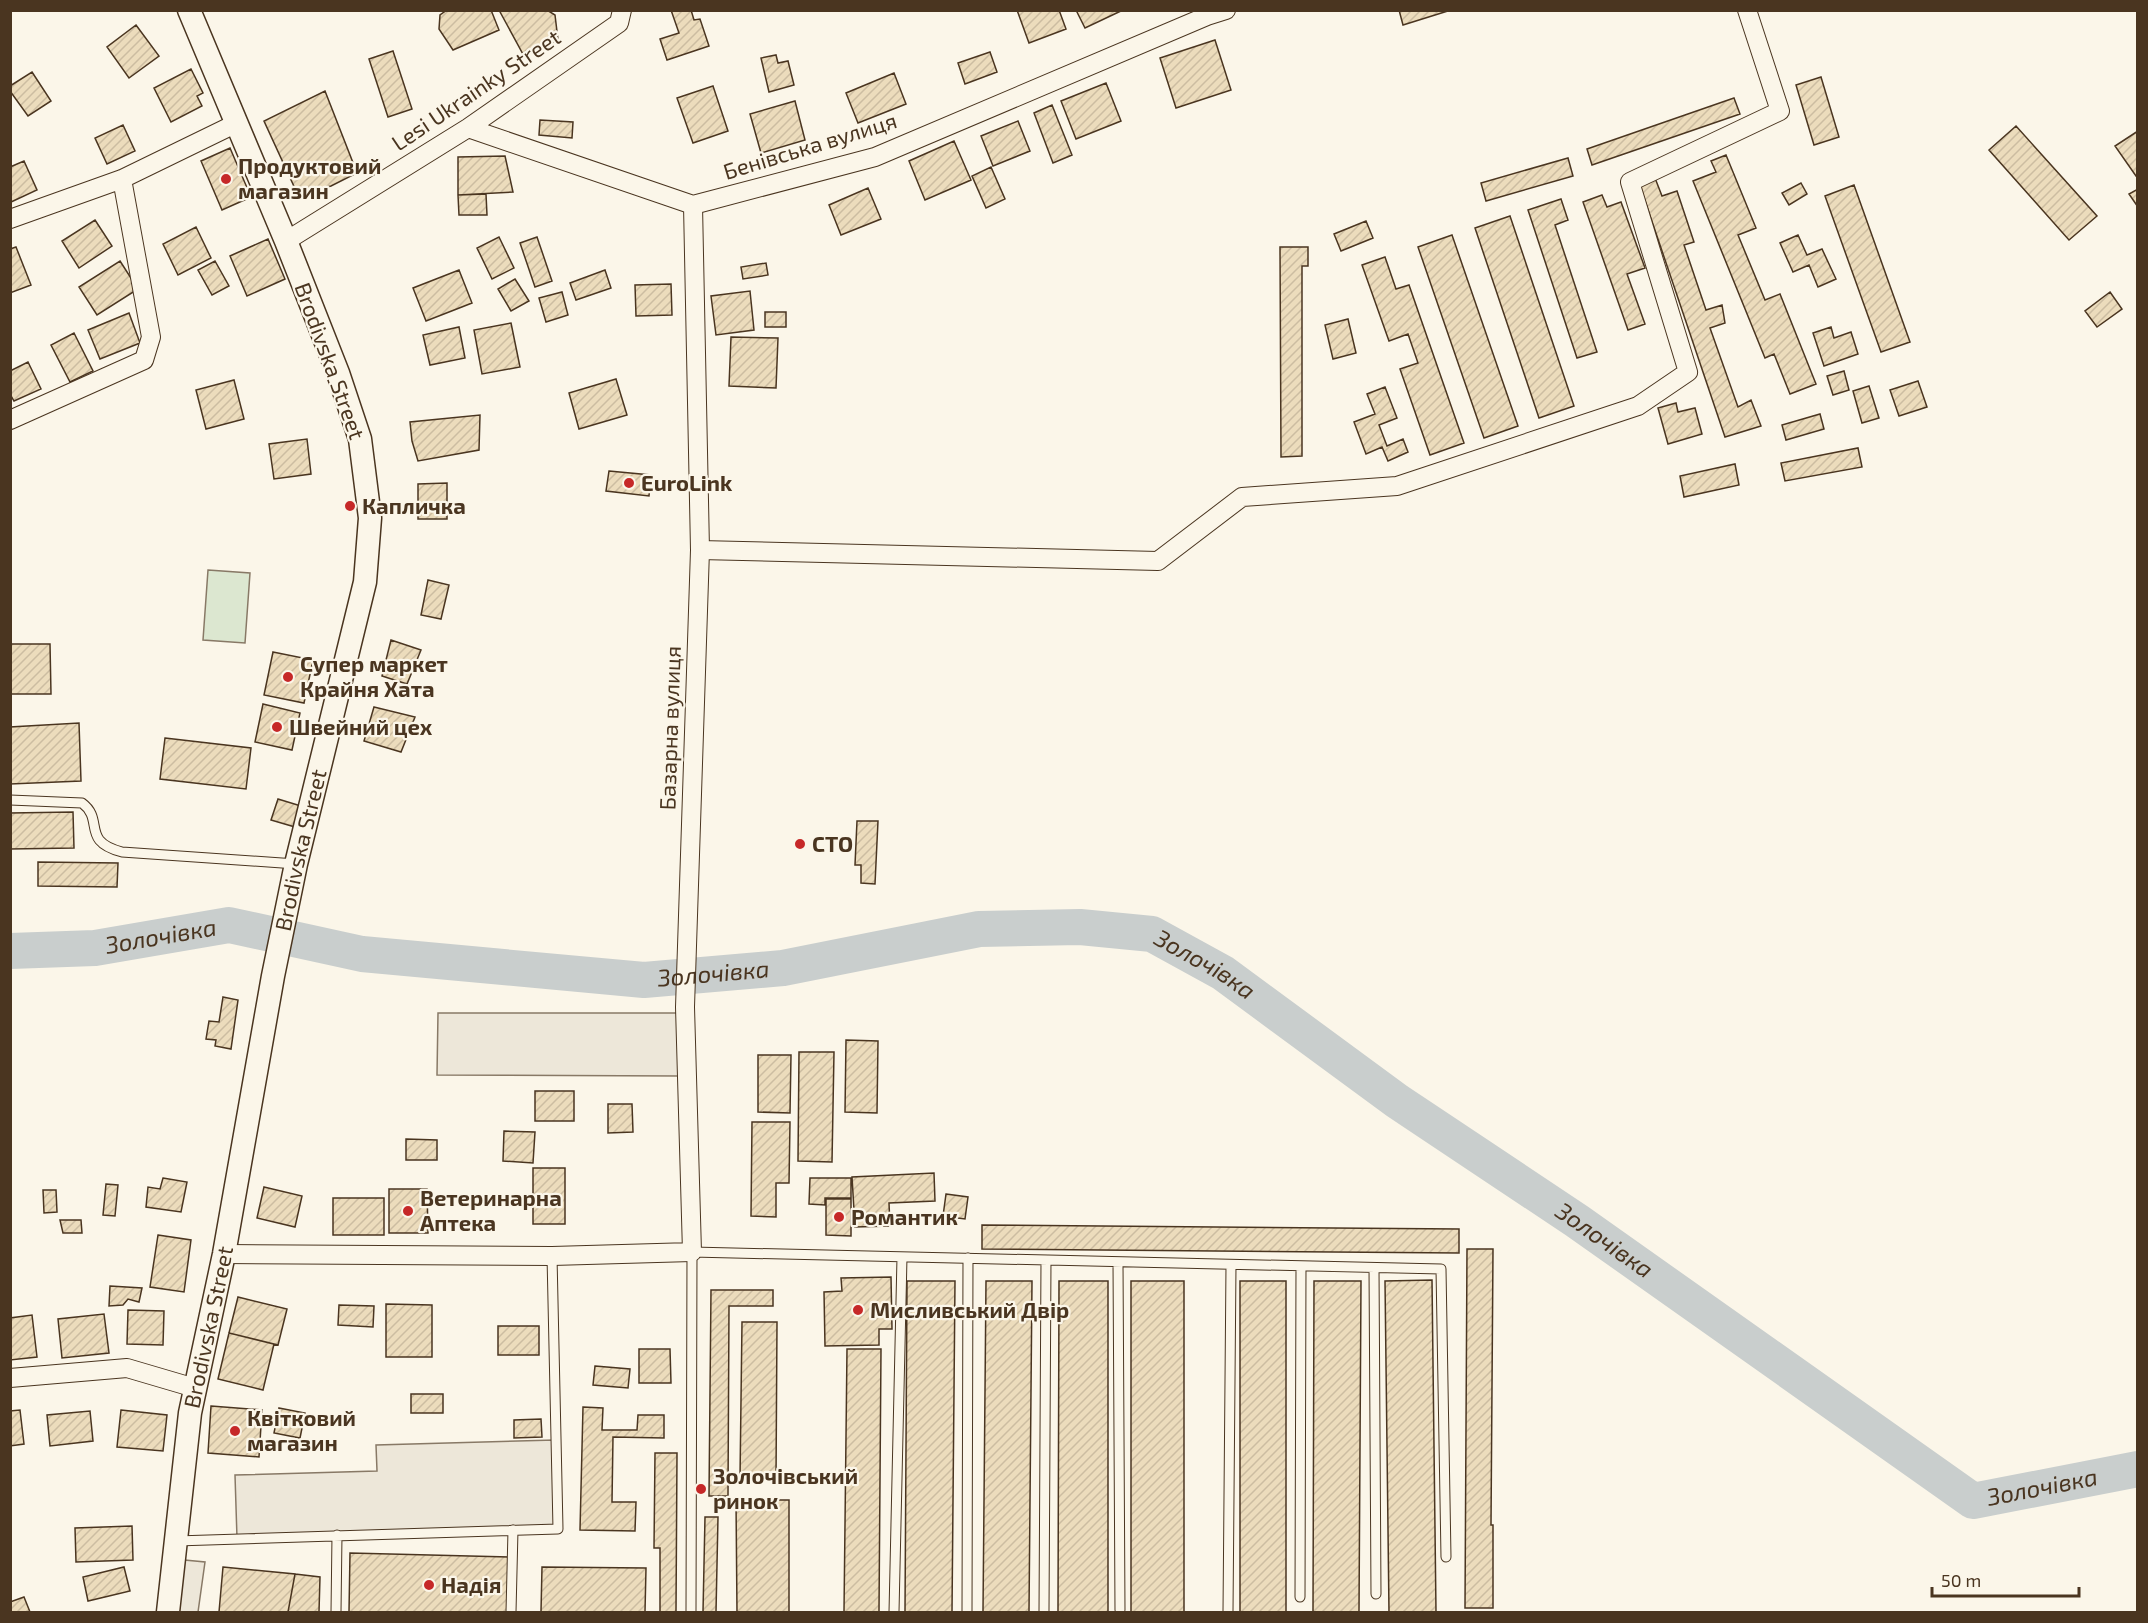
<svg xmlns="http://www.w3.org/2000/svg" width="2148" height="1623" font-family="'Exo 2',sans-serif">
  <defs>
    <pattern id="building-hatch" width="6" height="6" patternUnits="userSpaceOnUse" patternTransform="scale(1.5)"><rect width="6" height="6" fill="#ecdcbc"/><path d="M-1 1l2-2M0 6l6-6M5 7l2-2" fill="none" stroke="#ccbda1"/></pattern>
  </defs>
  <rect width="100%" height="100%" fill="#fbf6e9"/>
  <path fill="#dce7d0" stroke="#887966" stroke-width="1.5" d="M208,570L250,573L245,643L203,640Z"/>
  <path fill="#ede7d9" stroke="#887966" stroke-width="1.5" d="M438,1013H679V1076L437,1075Z
    M555,1440L558,1529L237,1538L235,1475L377,1471L376,1445Z
    M174,1559L205,1562L198,1612H168Z"/>
  <g fill="none" stroke-linecap="round" stroke-linejoin="round">
    <path stroke="#c9cecd" stroke-width="36" id="s1" d="M10,951L95,948L229,925L362,954L644,980L783,968L979,929L1080,927L1152,934L1223,973L1397,1101L1577,1221L1973,1501L2138,1469"/>
  </g>
  <path fill="url(#building-hatch)" stroke="#4a3520" stroke-width="1.5" d="M447,10H491L499,30L453,50L439,29L440,15Z
    M499,10H547L555,15L558,40L524,56Z
    M671,10H691L694,20L700,19L709,46L667,60L660,39L679,33Z
    M1017,10H1059L1066,29L1029,43Z
    M1076,10H1123L1085,28Z
    M1399,10H1451L1403,25Z
    M136,25L159,56L129,78L107,47Z
    M1215,40L1231,90L1176,108L1160,58Z
    M393,51L412,109L388,117L369,59Z
    M990,52L997,72L965,84L958,63Z
    M776,55L778,63L788,61L794,85L769,92L761,58Z
    M191,69L203,93L197,96L202,106L171,122L154,88Z
    M32,72L51,101L28,116L10,91V86Z
    M894,73L906,104L858,123L846,93Z
    M1821,77L1839,137L1814,145L1796,85Z
    M1106,83L1121,121L1076,139L1061,101Z
    M713,86L728,131L693,143L677,98Z
    M325,91L357,173L331,186L298,195L264,121Z
    M1734,98L1740,114L1592,165L1587,149Z
    M795,101L805,140L761,153L750,114Z
    M1052,105L1072,155L1053,163L1034,113Z
    M540,120L573,122L572,138L539,135Z
    M1018,121L1030,151L993,166L981,136Z
    M123,125L135,151L107,164L95,138Z
    M2016,126L2097,216L2069,240L1989,150Z
    M2138,131V175L2136,176L2115,146Z
    M954,141L971,180L925,200L909,161Z
    M230,148L251,197L222,210L201,161Z
    M1726,155L1756,228L1738,235L1765,300L1780,294L1816,384L1790,394L1774,354L1765,358L1693,181L1716,172L1711,161Z
    M505,156L513,192L458,195V157Z
    M1568,158L1573,176L1486,201L1481,183Z
    M24,161L37,190L11,202L10,167Z
    M991,167L1005,199L986,208L972,176Z
    M1655,178L1662,196L1677,191L1694,242L1684,245L1706,310L1722,305L1725,323L1710,328L1738,407L1751,400L1761,426L1725,437L1639,183Z
    M1801,183L1807,194L1789,205L1782,193Z
    M1854,185L1910,342L1881,352L1825,196Z
    M868,188L881,219L841,235L829,205Z
    M2138,189V207L2129,194Z
    M486,194L487,215H459L458,195Z
    M1602,195L1607,207L1621,202L1645,268L1627,274L1645,324L1628,330L1583,202Z
    M1561,199L1568,220L1555,225L1597,352L1577,358L1528,210Z
    M1510,216L1574,406L1539,418L1475,228Z
    M95,220L112,246L79,268L62,241Z
    M1366,221L1373,238L1341,251L1334,234Z
    M196,227L211,258L178,275L163,244Z
    M1452,235L1518,426L1484,438L1418,247Z
    M1798,235L1807,255L1822,249L1836,279L1818,287L1809,265L1793,272L1780,243Z
    M499,237L514,268L492,279L477,248Z
    M537,237L552,281L535,287L520,243Z
    M268,239L285,279L247,296L230,256Z
    M16,247L31,285L10,293V249Z
    M1280,247H1308V266H1302V456L1281,457Z
    M1385,257L1396,289L1409,285L1464,443L1430,455L1400,369L1418,363L1408,334L1389,341L1362,265Z
    M120,261L138,289L97,315L79,287Z
    M215,261L229,286L212,295L198,270Z
    M766,263L768,275L743,279L741,267Z
    M459,270L472,303L426,321L413,288Z
    M605,270L611,288L576,300L570,283Z
    M515,279L529,301L511,311L498,289Z
    M671,284L672,315L636,316L635,285Z
    M750,291L754,330L716,335L711,296Z
    M562,292L568,315L546,322L539,298Z
    M2110,292L2122,309L2097,327L2085,311Z
    M765,312H786V327H765Z
    M129,313L140,343L100,359L88,330Z
    M1348,319L1356,353L1333,359L1325,325Z
    M511,323L520,367L482,374L474,330Z
    M459,327L465,358L430,365L423,335Z
    M1831,327L1834,338L1851,332L1858,354L1824,366L1813,333Z
    M74,333L93,371L70,382L51,345Z
    M731,337L778,338L776,388L729,386Z
    M28,362L41,389L14,401L10,394V371Z
    M1844,371L1849,390L1833,395L1827,376Z
    M616,379L627,415L579,429L569,393Z
    M234,380L244,419L206,429L196,390Z
    M1918,381L1927,407L1899,416L1890,390Z
    M1869,386L1879,418L1862,423L1853,391Z
    M1385,387L1397,418L1379,425L1387,446L1403,439L1408,452L1388,461L1382,447L1366,454L1354,422L1375,414L1367,394Z
    M1676,403L1678,412L1695,408L1702,434L1668,444L1658,408Z
    M1820,414L1824,429L1786,440L1782,425Z
    M480,415L479,450L418,461L412,441L410,422Z
    M307,439L311,474L274,479L269,444Z
    M1858,448L1862,467L1785,481L1781,463Z
    M1735,464L1739,485L1684,497L1680,476Z
    M609,471L651,475L649,496L606,491Z
    M447,483V519H418V484Z
    M428,580L449,585L441,619L421,615Z
    M391,640L421,650L407,684L382,676Z
    M10,644H50L51,694H10Z
    M273,652L313,660L304,703L264,695Z
    M263,704L300,713L292,750L255,742Z
    M374,707L415,717L401,752L364,741Z
    M79,723L81,781L10,784V727Z
    M165,738L251,748L246,789L160,779Z
    M278,799L301,806L295,827L271,820Z
    M73,812L74,848L10,849V813Z
    M857,821H878L875,884L861,883V865H855Z
    M38,862L118,863L117,887L38,886Z
    M223,997L238,1000L231,1049L215,1046L216,1040L206,1039L209,1021L219,1022Z
    M846,1040L878,1041L877,1113L845,1112Z
    M799,1052H834L832,1162L798,1161Z
    M758,1055H791L790,1113L758,1112Z
    M535,1091H574V1121H535Z
    M608,1104H632L633,1132L608,1133Z
    M752,1122H790L789,1183H776V1217L751,1216Z
    M504,1131L535,1132L533,1163L503,1161Z
    M406,1139L437,1140V1160H406Z
    M533,1168H565V1224H533Z
    M934,1173L935,1201L889,1203L890,1226L855,1227L852,1177Z
    M163,1178L187,1182L181,1212L146,1207L148,1187L160,1189Z
    M810,1178H851V1198H825V1205L809,1204Z
    M106,1184L118,1185L115,1216L103,1215Z
    M264,1187L302,1196L295,1227L257,1218Z
    M389,1189H427L428,1233H389Z
    M43,1190H56L57,1212L44,1213Z
    M946,1194L968,1197L965,1219L943,1216Z
    M333,1198H384V1235H333Z
    M826,1199H851V1236L826,1235Z
    M60,1220H81L82,1233H63Z
    M982,1225L1459,1229V1253L982,1249Z
    M158,1235L191,1240L184,1292L150,1287Z
    M1467,1249H1493L1491,1525H1493V1608H1465Z
    M891,1277L892,1329H879V1345L825,1346L824,1292L842,1291L841,1278Z
    M1432,1280L1436,1612H1389L1385,1281Z
    M907,1281H955L952,1612H905Z
    M986,1281H1032L1029,1612H983Z
    M1059,1281H1108V1612H1058Z
    M1131,1281H1184V1612H1131Z
    M1240,1281H1286V1612H1240Z
    M1314,1281H1361L1359,1612H1313Z
    M110,1286L142,1288L139,1302L128,1299L123,1305L109,1306Z
    M711,1290H773V1306H729L728,1496H709Z
    M238,1297L287,1309L278,1345L229,1333Z
    M386,1304L432,1305V1357H386Z
    M339,1305L374,1306L373,1327L338,1325Z
    M128,1310L164,1311L163,1345L127,1344Z
    M104,1314L109,1353L62,1358L58,1319Z
    M32,1315L37,1357L10,1360V1318Z
    M742,1322H777L776,1480L740,1479Z
    M498,1326H539V1355H498Z
    M229,1333L274,1344L263,1390L218,1379Z
    M639,1349H670L671,1383H639Z
    M847,1349H881L879,1612H844Z
    M595,1366L630,1369L628,1388L593,1385Z
    M411,1394H443V1413H411Z
    M211,1406L262,1410L259,1457L208,1453Z
    M583,1407L603,1408L602,1430H637L638,1415H664V1438L613,1437L612,1502H636L635,1531L580,1530Z
    M279,1408L305,1413L300,1438L274,1433Z
    M20,1410L24,1444L10,1446V1411Z
    M121,1410L167,1415L163,1451L117,1447Z
    M90,1411L93,1441L50,1446L47,1415Z
    M541,1419L542,1437L514,1438V1420Z
    M655,1453H677L676,1612H660V1548H654Z
    M736,1500H789V1612H737Z
    M705,1517H718L716,1612H703Z
    M132,1526L133,1560L76,1562L75,1528Z
    M350,1553L509,1557L508,1612H349Z
    M124,1567L130,1591L88,1601L83,1577Z
    M223,1567L295,1574L288,1612H219Z
    M542,1567L646,1568L645,1612H541Z
    M295,1574L320,1577L319,1612H288Z
    M24,1597L30,1612H10V1602Z"/>
  <g fill="none" stroke-linecap="round" stroke-linejoin="round">
    <defs>
      <path id="service" d="M10,800L82,803C105,820 80,841 122,852L296,864
        M1118,1262L1120,1610
        M1374,1268L1376,1594
        M176,1541L558,1529L552,1256
        M1300,1597L1301,1266
        M336,1612L337,1535
        M511,1612L513,1530
        M691,1612L692,1252L1441,1269L1446,1557
        M894,1612L902,1257
        M967,1612L968,1258
        M1044,1612L1046,1260
        M1228,1612L1231,1265"/>
      <path id="minor" d="M468,128L693,205L875,157L1207,16L1226,10
        M10,219L122,179L235,124
        M286,241L468,128L619,23L622,10
        M10,420L144,360L151,337L122,179
        M700,550L1158,561L1242,497L1397,486L1638,406L1688,372L1630,182L1780,111L1747,10
        M224,1254L552,1256L692,1252L685,1007L700,550L693,205
        M10,1378L127,1368L195,1388"/>
      <g id="tertiary">
        <path id="s2" d="M168,1612L190,1413L224,1254L273,976L296,864L365,582L370,518L360,439L338,373L286,241L189,10"/>
      </g>
    </defs>
    <use href="#service" stroke="#4a3520" stroke-width="11"/>
    <use href="#minor" stroke="#4a3520" stroke-width="20"/>
    <use href="#tertiary" stroke="#4a3520" stroke-width="25"/>
    <use href="#service" stroke="#fbf6e9" stroke-width="9"/>
    <use href="#minor" stroke="#fbf6e9" stroke-width="18"/>
    <use href="#tertiary" stroke="#fbf6e9" stroke-width="22"/>
  </g>
  <g fill="#c62828" stroke="#fbf6e9" stroke-width="2">
    <circle cx="226" cy="179" r="6"/>
    <circle cx="629" cy="483" r="6"/>
    <circle cx="350" cy="506" r="6"/>
    <circle cx="288" cy="677" r="6"/>
    <circle cx="277" cy="727" r="6"/>
    <circle cx="800" cy="844" r="6"/>
    <circle cx="408" cy="1211" r="6"/>
    <circle cx="839" cy="1217" r="6"/>
    <circle cx="858" cy="1310" r="6"/>
    <circle cx="235" cy="1431" r="6"/>
    <circle cx="701" cy="1489" r="6"/>
    <circle cx="429" cy="1585" r="6"/>
  </g>
  <g text-anchor="middle" stroke-width="4.5" stroke-linejoin="round" paint-order="stroke">
    <g font-size="22" fill="#4a3520" stroke="#fbf6e9">
      <text transform="translate(476 90) rotate(-34)" y="8">Lesi Ukrainky Street</text>
      <text transform="translate(810 146) rotate(-17)" y="8">Бенівська вулиця</text>
      <text transform="translate(330 361) rotate(70)" y="8">Brodivska Street</text>
      <text transform="translate(670 728) rotate(-88)" y="8">Базарна вулиця</text>
      <text dy="8" stroke="none"><textPath href="#s2" startOffset="774">Brodivska Street</textPath></text>
      <text dy="8" stroke="none"><textPath href="#s2" startOffset="288">Brodivska Street</textPath></text>
    </g>
    <g font-size="22" font-weight="bold" fill="#4a3520" stroke="#fbf6e9" text-anchor="start">
      <text x="238" y="174">Продуктовий<tspan x="238" dy="25">магазин</tspan></text>
      <text x="641" y="491">EuroLink</text>
      <text x="362" y="514">Капличка</text>
      <text x="300" y="672">Супер маркет<tspan x="300" dy="25">Крайня Хата</tspan></text>
      <text x="289" y="735">Швейний цех</text>
      <text x="812" y="852">СТО</text>
      <text x="420" y="1206">Ветеринарна<tspan x="420" dy="25">Аптека</tspan></text>
      <text x="851" y="1225">Романтик</text>
      <text x="870" y="1318">Мисливський Двір</text>
      <text x="247" y="1426">Квітковий<tspan x="247" dy="25">магазин</tspan></text>
      <text x="713" y="1484">Золочівський<tspan x="713" dy="25">ринок</tspan></text>
      <text x="441" y="1593">Надія</text>
    </g>
    <g font-size="24" font-style="italic" fill="#4a3520" stroke="#fbf6e9">
      <text dy="8" stroke="none"><textPath href="#s1" startOffset="152">Золочівка</textPath></text>
      <text dy="8" stroke="none"><textPath href="#s1" startOffset="1214">Золочівка</textPath></text>
      <text dy="8" stroke="none"><textPath href="#s1" startOffset="710">Золочівка</textPath></text>
      <text dy="8" stroke="none"><textPath href="#s1" startOffset="1700">Золочівка</textPath></text>
      <text dy="8" stroke="none"><textPath href="#s1" startOffset="2222">Золочівка</textPath></text>
    </g>
  </g>
  <rect width="2148" height="1623" fill="none" stroke="#4a3520" stroke-width="24"/>
  <path d="M1932 1587v9h147v-9" fill="none" stroke="#4a3520" stroke-width="3"/>
  <text x="1941" y="1587" font-size="18" fill="#4a3520" stroke="#fbf6e9" stroke-width="4.5" paint-order="stroke">50 m</text>
</svg>
